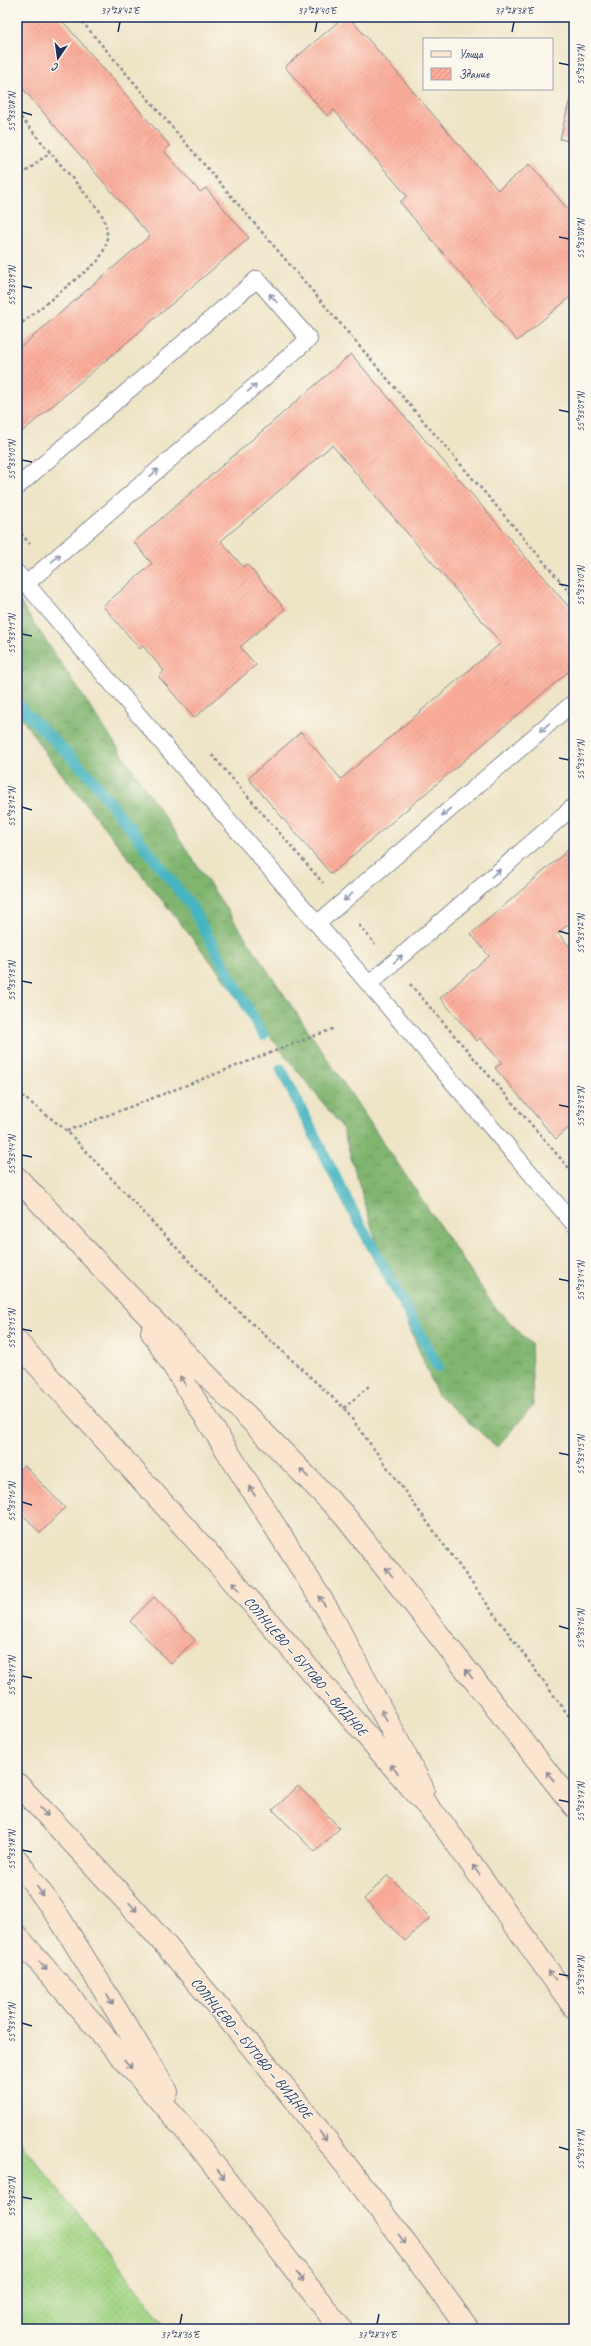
<svg xmlns="http://www.w3.org/2000/svg" width="591" height="2346" font-family="Caveat,sans-serif">
  <defs>
    <pattern id="grass-dots" width="8" height="8" patternUnits="userSpaceOnUse"><rect width="8" height="8" fill="#a0d382"/><path d="M2 2h.1M6 6h.1" fill="none" stroke="#89b573" stroke-width="1.8" stroke-linecap="round"/></pattern>
    <pattern id="forest-crowns" width="20" height="18" patternUnits="userSpaceOnUse"><rect width="20" height="18" fill="#80b570"/><path d="M2 6a3 3 0 1 1 6 0M12 15a3 3 0 1 1 6 0" fill="none" stroke="#68945f"/></pattern>
    <pattern id="building-hatch" width="6" height="6" patternUnits="userSpaceOnUse"><rect width="6" height="6" fill="#fcad9a"/><path d="M-1 1l2-2M0 6l6-6M5 7l2-2" fill="none" stroke="#d79587"/></pattern>
  </defs>
  <rect width="100%" height="100%" fill="#fbf7ec"/>
  <filter id="ink" filterUnits="userSpaceOnUse"><feTurbulence type="fractalNoise" baseFrequency=".025" numOctaves="2"/><feDisplacementMap in="SourceGraphic" scale="8" xChannelSelector="R" yChannelSelector="G"/><feConvolveMatrix kernelMatrix="1 2 1 2 8 2 1 2 1" color-interpolation-filters="sRGB"/></filter>
  <filter id="wash" filterUnits="userSpaceOnUse"><feTurbulence type="fractalNoise" baseFrequency=".012" numOctaves="4" result="noise"/><feDisplacementMap in="SourceGraphic" scale="16" xChannelSelector="R" yChannelSelector="G"/><feGaussianBlur stdDeviation="0.9" result="paint"/><feColorMatrix in="noise" values="0 0 0 0 0 0 0 0 0 0 0 0 0 0 0 0 0 1.4 0 .05"/><feComposite in="paint" operator="in"/></filter>
  <g filter="url(#wash)">
    <rect width="100%" height="100%" fill="#eee4c6"/>
    <path fill="url(#grass-dots)" stroke="#5e8170" d="M17,2138L118,2263L167,2329H17Z"/>
    <path fill="url(#forest-crowns)" stroke="#4e7267" d="M17,598L493,1305L531,1344L533,1406L497,1447L437,1394L381,1258L342,1127L46,754L17,711Z"/>
    <g fill="none" stroke-linecap="round" stroke-linejoin="round">
      <path stroke="#47b5c1" stroke-width="11" d="M17,704L87,773L191,906L263,1035
        M281,1069L349,1204L438,1367"/>
    </g>
    <g id="blocks">
      <path fill="url(#building-hatch)" d="M17,17H59L170,146L164,151L200,192L206,188L249,238L17,436V350L150,236L17,82Z
        M344,17H349L498,190L530,164L574,217V294L517,341L400,202L407,196L334,110L327,116L285,67Z
        M574,83V142L560,139Z
        M351,354L574,613V667L331,874L248,778L301,732L341,779L501,643L332,445L221,541L243,567L247,564L285,609L240,647L256,665L194,718L159,677L164,671L143,646L140,649L103,606L152,564L134,542Z
        M574,845V919L558,933L574,952V1123L556,1139L495,1068L502,1063L480,1038L477,1041L440,998L489,956L471,934Z
        M24,1465L65,1508L40,1533L17,1508V1472Z
        M154,1597L195,1640L171,1664L130,1621Z
        M298,1786L340,1828L315,1852L273,1810Z
        M388,1875L430,1918L405,1941L364,1899Z"/>
    </g>
  </g>
  <g filter="url(#ink)">
    <use href="#blocks" fill-opacity="0" stroke="#848a92" stroke-width="1"/>
    <g fill="none" stroke-linecap="round" stroke-linejoin="round">
      <defs>
        <path id="lane" d="M17,487L257,279L309,339L26,584
          M17,573L574,1224
          M317,924L574,702
          M369,984L574,806"/>
        <path id="secondary" d="M17,1178L130,1297L343,1514L574,1806
          M152,1332L331,1615L423,1789
          M17,1342L226,1573L442,1823L574,2007
          M17,1784C182,1953 330,2137 468,2329
          M17,1860L58,1916L167,2092
          M17,1936L200,2147L341,2329"/>
      </defs>
      <use href="#lane" stroke="#848a92" stroke-width="18"/>
      <use href="#secondary" stroke="#848a92" stroke-width="24"/>
      <path stroke="#848a92" stroke-width="2.5" stroke-dasharray="3 3" stroke-linecap="butt" d="M78,17L574,597
        M17,113L99,210C110,228 110,244 97,262L17,327
        M17,179L50,152
        M17,529L30,544
        M212,755L323,883
        M359,925L375,944
        M410,984L574,1174
        M17,1092L67,1131L218,1292L344,1408L574,1723
        M67,1131L335,1028
        M344,1408L369,1386"/>
      <use href="#lane" stroke="#fff" stroke-width="16"/>
      <use href="#secondary" stroke="#fbe5cf" stroke-width="22"/>
    </g>
    <defs><path id="oneway-shaft" d="M-6 0H5M1.5-3L5.5 0L1.5 3" fill="none" stroke-width="1.6" stroke-linecap="round" stroke-linejoin="round"/></defs>
    <g stroke="#8d97ae">
      <use href="#oneway-shaft" transform="translate(273 298) rotate(-131)"/>
      <use href="#oneway-shaft" transform="translate(252 388) rotate(-41)"/>
      <use href="#oneway-shaft" transform="translate(154 473) rotate(-41)"/>
      <use href="#oneway-shaft" transform="translate(56 558) rotate(-41)"/>
      <use href="#oneway-shaft" transform="translate(545 727) rotate(139)"/>
      <use href="#oneway-shaft" transform="translate(446 812) rotate(139)"/>
      <use href="#oneway-shaft" transform="translate(496 873) rotate(-41)"/>
      <use href="#oneway-shaft" transform="translate(348 897) rotate(139)"/>
      <use href="#oneway-shaft" transform="translate(398 959) rotate(-41)"/>
    </g>
    <g stroke="#8b8a96">
      <use href="#oneway-shaft" transform="translate(183 1381) rotate(-122)"/>
      <use href="#oneway-shaft" transform="translate(304 1473) rotate(-134)"/>
      <use href="#oneway-shaft" transform="translate(252 1491) rotate(-122)"/>
      <use href="#oneway-shaft" transform="translate(389 1572) rotate(-128)"/>
      <use href="#oneway-shaft" transform="translate(236 1586) rotate(-131)"/>
      <use href="#oneway-shaft" transform="translate(322 1601) rotate(-122)"/>
      <use href="#oneway-shaft" transform="translate(469 1674) rotate(-128)"/>
      <use href="#oneway-shaft" transform="translate(384 1715) rotate(-118)"/>
      <use href="#oneway-shaft" transform="translate(394 1769) rotate(-131)"/>
      <use href="#oneway-shaft" transform="translate(550 1776) rotate(-128)"/>
      <use href="#oneway-shaft" transform="translate(44 1812) rotate(46)"/>
      <use href="#oneway-shaft" transform="translate(476 1870) rotate(-126)"/>
      <use href="#oneway-shaft" transform="translate(40 1891) rotate(54)"/>
      <use href="#oneway-shaft" transform="translate(133 1907) rotate(48)"/>
      <use href="#oneway-shaft" transform="translate(43 1966) rotate(49)"/>
      <use href="#oneway-shaft" transform="translate(552 1975) rotate(-125)"/>
      <use href="#oneway-shaft" transform="translate(110 2000) rotate(59)"/>
      <use href="#oneway-shaft" transform="translate(128 2064) rotate(49)"/>
      <use href="#oneway-shaft" transform="translate(323 2136) rotate(53)"/>
      <use href="#oneway-shaft" transform="translate(221 2174) rotate(52)"/>
      <use href="#oneway-shaft" transform="translate(402 2239) rotate(53)"/>
      <use href="#oneway-shaft" transform="translate(300 2277) rotate(52)"/>
    </g>
  </g>
  <path fill="none" stroke="#1b2f5e" stroke-width="1.5" d="M118,32L120,22M315,32L317,22M512,32L514,22M559,63L569,65M22,112L32,115M559,237L569,239M22,286L32,288M559,410L569,412M22,460L32,462M559,584L569,586M22,634L32,636M559,758L569,760M22,807L32,810M559,931L569,934M22,981L32,983M559,1105L569,1107M22,1155L32,1157M559,1279L569,1281M22,1329L32,1331M559,1453L569,1455M22,1502L32,1505M559,1626L569,1629M22,1676L32,1678M559,1800L569,1802M22,1850L32,1852M559,1974L569,1976M22,2023L32,2026M559,2147L569,2150M22,2197L32,2199M180,2324L182,2314M377,2324L379,2314"/>
  <g text-anchor="middle" stroke-width="3" stroke-linejoin="round" paint-order="stroke">
    <g font-size="14" fill="#1b2f5e" stroke="#fbf7ec">
      <text transform="translate(306 1666) rotate(49)" y="5">СОЛНЦЕВО — БУТОВО — ВИДНОЕ</text>
      <text transform="translate(252 2048) rotate(50)" y="5">СОЛНЦЕВО — БУТОВО — ВИДНОЕ</text>
    </g>
  </g>
  <rect width="591" height="2346" fill="none" stroke="#fbf7ec" stroke-width="44"/>
  <rect x="423" y="38" width="130" height="52" fill="#fbf7ec" stroke="#a1a7b3"/>
  <rect x="431" y="51" width="20" height="6" fill="#fbe5cf" stroke="#a1a7b3"/>
  <text x="459" y="58" font-size="12" fill="#1b2f5e">Улица</text>
  <rect x="431" y="68" width="20" height="12" fill="url(#building-hatch)" stroke="#a1a7b3"/>
  <text x="459" y="78" font-size="12" fill="#1b2f5e">Здание</text>
  <g transform="translate(58 58) rotate(193)" stroke="#fbf7ec" stroke-width="3" paint-order="stroke">
  <path d="M0-3L7 15L0 10L-7 15Z" fill="#1b2f5e"/>
  <text y="-6" font-size="11" font-weight="bold" text-anchor="middle" fill="#1b2f5e">С</text>
  </g>
  <rect x="22" y="22" width="547" height="2302" fill="none" stroke="#1b2f5e" stroke-width="1.5"/>
  <g font-size="10" text-anchor="middle" fill="#1b2f5e">
    <text x="120" y="14">37°28'42"E</text>
    <text x="317" y="14">37°28'40"E</text>
    <text x="514" y="14">37°28'38"E</text>
    <text transform="translate(580 65) rotate(-90)" y="4">55°33'07"N</text>
    <text transform="translate(11 112) rotate(-90)" y="4">55°33'08"N</text>
    <text transform="translate(580 239) rotate(-90)" y="4">55°33'08"N</text>
    <text transform="translate(11 286) rotate(-90)" y="4">55°33'09"N</text>
    <text transform="translate(580 412) rotate(-90)" y="4">55°33'09"N</text>
    <text transform="translate(11 460) rotate(-90)" y="4">55°33'10"N</text>
    <text transform="translate(580 586) rotate(-90)" y="4">55°33'10"N</text>
    <text transform="translate(11 634) rotate(-90)" y="4">55°33'11"N</text>
    <text transform="translate(580 760) rotate(-90)" y="4">55°33'11"N</text>
    <text transform="translate(11 807) rotate(-90)" y="4">55°33'12"N</text>
    <text transform="translate(580 934) rotate(-90)" y="4">55°33'12"N</text>
    <text transform="translate(11 981) rotate(-90)" y="4">55°33'13"N</text>
    <text transform="translate(580 1107) rotate(-90)" y="4">55°33'13"N</text>
    <text transform="translate(11 1155) rotate(-90)" y="4">55°33'14"N</text>
    <text transform="translate(580 1281) rotate(-90)" y="4">55°33'14"N</text>
    <text transform="translate(11 1329) rotate(-90)" y="4">55°33'15"N</text>
    <text transform="translate(580 1455) rotate(-90)" y="4">55°33'15"N</text>
    <text transform="translate(11 1502) rotate(-90)" y="4">55°33'16"N</text>
    <text transform="translate(580 1629) rotate(-90)" y="4">55°33'16"N</text>
    <text transform="translate(11 1676) rotate(-90)" y="4">55°33'17"N</text>
    <text transform="translate(580 1802) rotate(-90)" y="4">55°33'17"N</text>
    <text transform="translate(11 1850) rotate(-90)" y="4">55°33'18"N</text>
    <text transform="translate(580 1976) rotate(-90)" y="4">55°33'18"N</text>
    <text transform="translate(11 2023) rotate(-90)" y="4">55°33'19"N</text>
    <text transform="translate(580 2150) rotate(-90)" y="4">55°33'19"N</text>
    <text transform="translate(11 2197) rotate(-90)" y="4">55°33'20"N</text>
    <text x="180" y="2338">37°28'36"E</text>
    <text x="377" y="2338">37°28'34"E</text>
  </g>
</svg>
